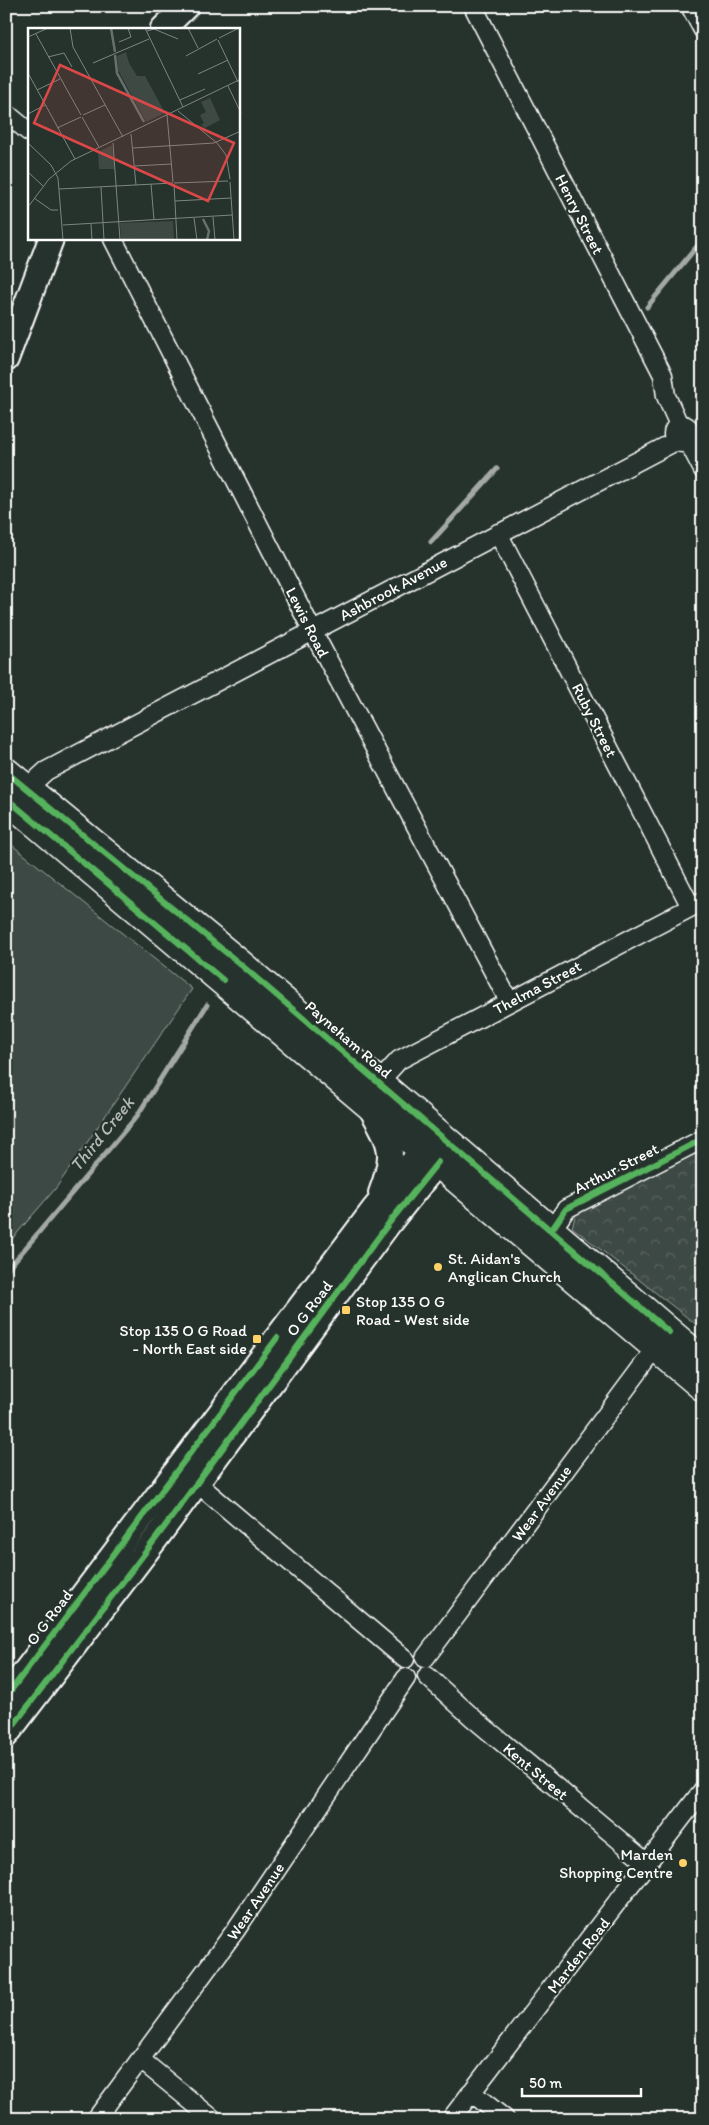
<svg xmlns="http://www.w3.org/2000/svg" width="709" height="2125" font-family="Itim,sans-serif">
  <defs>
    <pattern id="forest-crowns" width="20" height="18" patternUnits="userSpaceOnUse" patternTransform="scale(1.25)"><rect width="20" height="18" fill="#3e4944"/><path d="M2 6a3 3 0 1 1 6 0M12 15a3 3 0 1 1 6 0" fill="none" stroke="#5b6460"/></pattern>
  </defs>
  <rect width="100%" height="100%" fill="#26332d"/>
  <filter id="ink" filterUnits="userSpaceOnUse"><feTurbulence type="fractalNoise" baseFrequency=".02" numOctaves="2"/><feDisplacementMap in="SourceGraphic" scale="10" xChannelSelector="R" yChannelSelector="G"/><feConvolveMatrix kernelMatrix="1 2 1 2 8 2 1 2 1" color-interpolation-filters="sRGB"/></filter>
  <g filter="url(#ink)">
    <path fill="url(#forest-crowns)" stroke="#9ea4a2" d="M703,1148V1330L572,1227L576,1214Z"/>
    <path fill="#3e4944" stroke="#9ea4a2" d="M7,841L192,989L56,1188L6,1246Z"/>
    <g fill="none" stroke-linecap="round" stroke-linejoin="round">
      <path stroke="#a4a9a7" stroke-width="5" d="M647,307L703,239
        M431,542L497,469
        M6,1271L137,1116L207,1005"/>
      <defs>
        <path id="street" d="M473,6L663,375L666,396L679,425
          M690,6L703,30
          M6,113L29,132
          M113,239L312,630L509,1001
          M673 434a9 9 0 1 1 18 0a9 9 0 1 1-18 0Z
          M688,441L703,470
          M498,533L691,907
          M23,798L35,781L46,771L676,441
          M378,1083L399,1060L703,901
          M551,1231L566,1209L703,1139
          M197,1483L405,1659
          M425,1658L656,1348
          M427,1676L473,1718L647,1863
          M141,2060L213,2119
          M471,2092L505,2119
          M96,2119L235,1931L406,1678
          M451,2119L703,1790"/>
        <path id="secondary" d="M163,29L186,6
          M6,359L51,239
          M372,1110C392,1145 396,1154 381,1193
          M6,1697L375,1208L434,1136
          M6,1735L157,1537L389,1223L449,1148"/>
        <path id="primary" d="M6,772L240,964L703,1361
          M6,798L703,1387"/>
      </defs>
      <use href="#street" stroke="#fff" stroke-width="21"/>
      <use href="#secondary" stroke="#fff" stroke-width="28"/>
      <use href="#primary" stroke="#fff" stroke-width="31"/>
      <use href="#street" stroke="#26332d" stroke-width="18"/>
      <use href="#secondary" stroke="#26332d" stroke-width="24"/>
      <use href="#primary" stroke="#26332d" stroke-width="28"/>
      <defs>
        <path id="cycleway" d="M6,772L240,964L669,1332
          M6,798L223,980
          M551,1231L566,1209L703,1139
          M6,1697L277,1338
          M6,1735L157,1537L389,1223L438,1162"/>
      </defs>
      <use href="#cycleway" stroke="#26332d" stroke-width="9"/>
      <use href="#cycleway" stroke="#56b35d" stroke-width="6"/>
    </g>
  </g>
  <g fill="#ffd166" stroke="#26332d" stroke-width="2">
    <circle cx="438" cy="1267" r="5"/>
    <rect x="341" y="1305" width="10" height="10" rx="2.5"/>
    <rect x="252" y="1334" width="10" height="10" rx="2.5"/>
    <circle cx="683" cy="1863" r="5"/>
  </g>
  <g text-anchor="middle" stroke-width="4.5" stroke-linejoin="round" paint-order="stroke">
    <g font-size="16" fill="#fff" stroke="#26332d">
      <text transform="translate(580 214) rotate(63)" y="6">Henry Street</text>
      <text transform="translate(393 588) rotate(-28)" y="6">Ashbrook Avenue</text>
      <text transform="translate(308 622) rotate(63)" y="6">Lewis Road</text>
      <text transform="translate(595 720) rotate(63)" y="6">Ruby Street</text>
      <text transform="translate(537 987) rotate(-28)" y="6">Thelma Street</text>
      <text transform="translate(349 1039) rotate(41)" y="6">Payneham Road</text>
      <text transform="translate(616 1168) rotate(-27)" y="6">Arthur Street</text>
      <text transform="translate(309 1308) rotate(-53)" y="6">O G Road</text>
      <text transform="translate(541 1503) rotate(-54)" y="6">Wear Avenue</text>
      <text transform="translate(49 1617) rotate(-53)" y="6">O G Road</text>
      <text transform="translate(536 1771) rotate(40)" y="6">Kent Street</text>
      <text transform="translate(255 1901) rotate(-56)" y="6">Wear Avenue</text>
      <text transform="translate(578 1955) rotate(-52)" y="6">Marden Road</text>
    </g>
    <g font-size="16" fill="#fff" stroke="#26332d" text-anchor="start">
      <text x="448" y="1264">St. Aidan's<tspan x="448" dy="18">Anglican Church</tspan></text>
      <text x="356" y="1307">Stop 135 O G<tspan x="356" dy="18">Road - West side</tspan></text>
      <text x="247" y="1336" text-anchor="end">Stop 135 O G Road<tspan x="247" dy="18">- North East side</tspan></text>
      <text x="673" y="1860" text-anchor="end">Marden<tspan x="673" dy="18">Shopping Centre</tspan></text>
    </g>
    <g font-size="18" font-style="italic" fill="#b3b8b6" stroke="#26332d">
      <text transform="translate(102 1134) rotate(-51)" y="6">Third Creek</text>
    </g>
  </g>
  <g transform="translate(28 28)">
    <rect width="212" height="212" fill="#26332d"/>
    <path d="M84,117L87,141H71L70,124ZM145,193L146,212H93L92,195Z" fill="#3e4944"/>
    <path d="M98,24L101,35L109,48H117L137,85L118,94L90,42L89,28ZM182,70L192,92L177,100L173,97L176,95L172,87L178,84L173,74ZM131,194L143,201V212H111L117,200ZM107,197V204L101,205V212H95L94,198Z" fill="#3e4944"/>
    <path fill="none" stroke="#67706c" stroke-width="2.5" d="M83,0L87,24M87,27L89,45L116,94M175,191L181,203L179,212"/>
    <path fill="none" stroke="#7d8581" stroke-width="1" d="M42,0L45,19L95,109M117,0L155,79M160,0L170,20M119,3L126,1L150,11M8,6L53,87M0,9L20,0M191,10L211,0M190,12L210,54M91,14L103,9L100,0M158,28L189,11M20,29L36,25L44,39M65,35L121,11M0,45L47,131M170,46L200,32M200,58L213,85M9,62L32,51M152,72L177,61M150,83L189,115L198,127L202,151M0,86L17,77M55,87L77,77M139,87L145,154M54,89L71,119M29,100L53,89M103,106L108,157M0,115L23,137L30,150L35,212M85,115L92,212M105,120L186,115L213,103M106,138L144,136M0,144L15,158M202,154L206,212M146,155L200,153M123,156L126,192M146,156L149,212M73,159L76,212M31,161L145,155M6,170L23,182H30M147,173L203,170M0,179L21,151L43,133L213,51M185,189L187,212M166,190L169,212M63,196L64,212M35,197L204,187"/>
    <path fill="#dc4848" fill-opacity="0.15" stroke="#dc4848" stroke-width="2.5" d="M32,37L206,115L180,173L6,95Z"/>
    <rect width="212" height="212" fill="none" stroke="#fff" stroke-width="2.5"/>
  </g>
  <rect width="709" height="2125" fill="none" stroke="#26332d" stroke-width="25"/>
  <rect x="12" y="12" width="684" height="2100" fill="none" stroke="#fff" stroke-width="2" filter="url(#ink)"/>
  <path d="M522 2088v8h119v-8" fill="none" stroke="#ffffff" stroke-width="2.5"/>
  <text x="529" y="2088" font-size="15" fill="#ffffff" stroke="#26332d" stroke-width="4" paint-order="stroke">50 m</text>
</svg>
